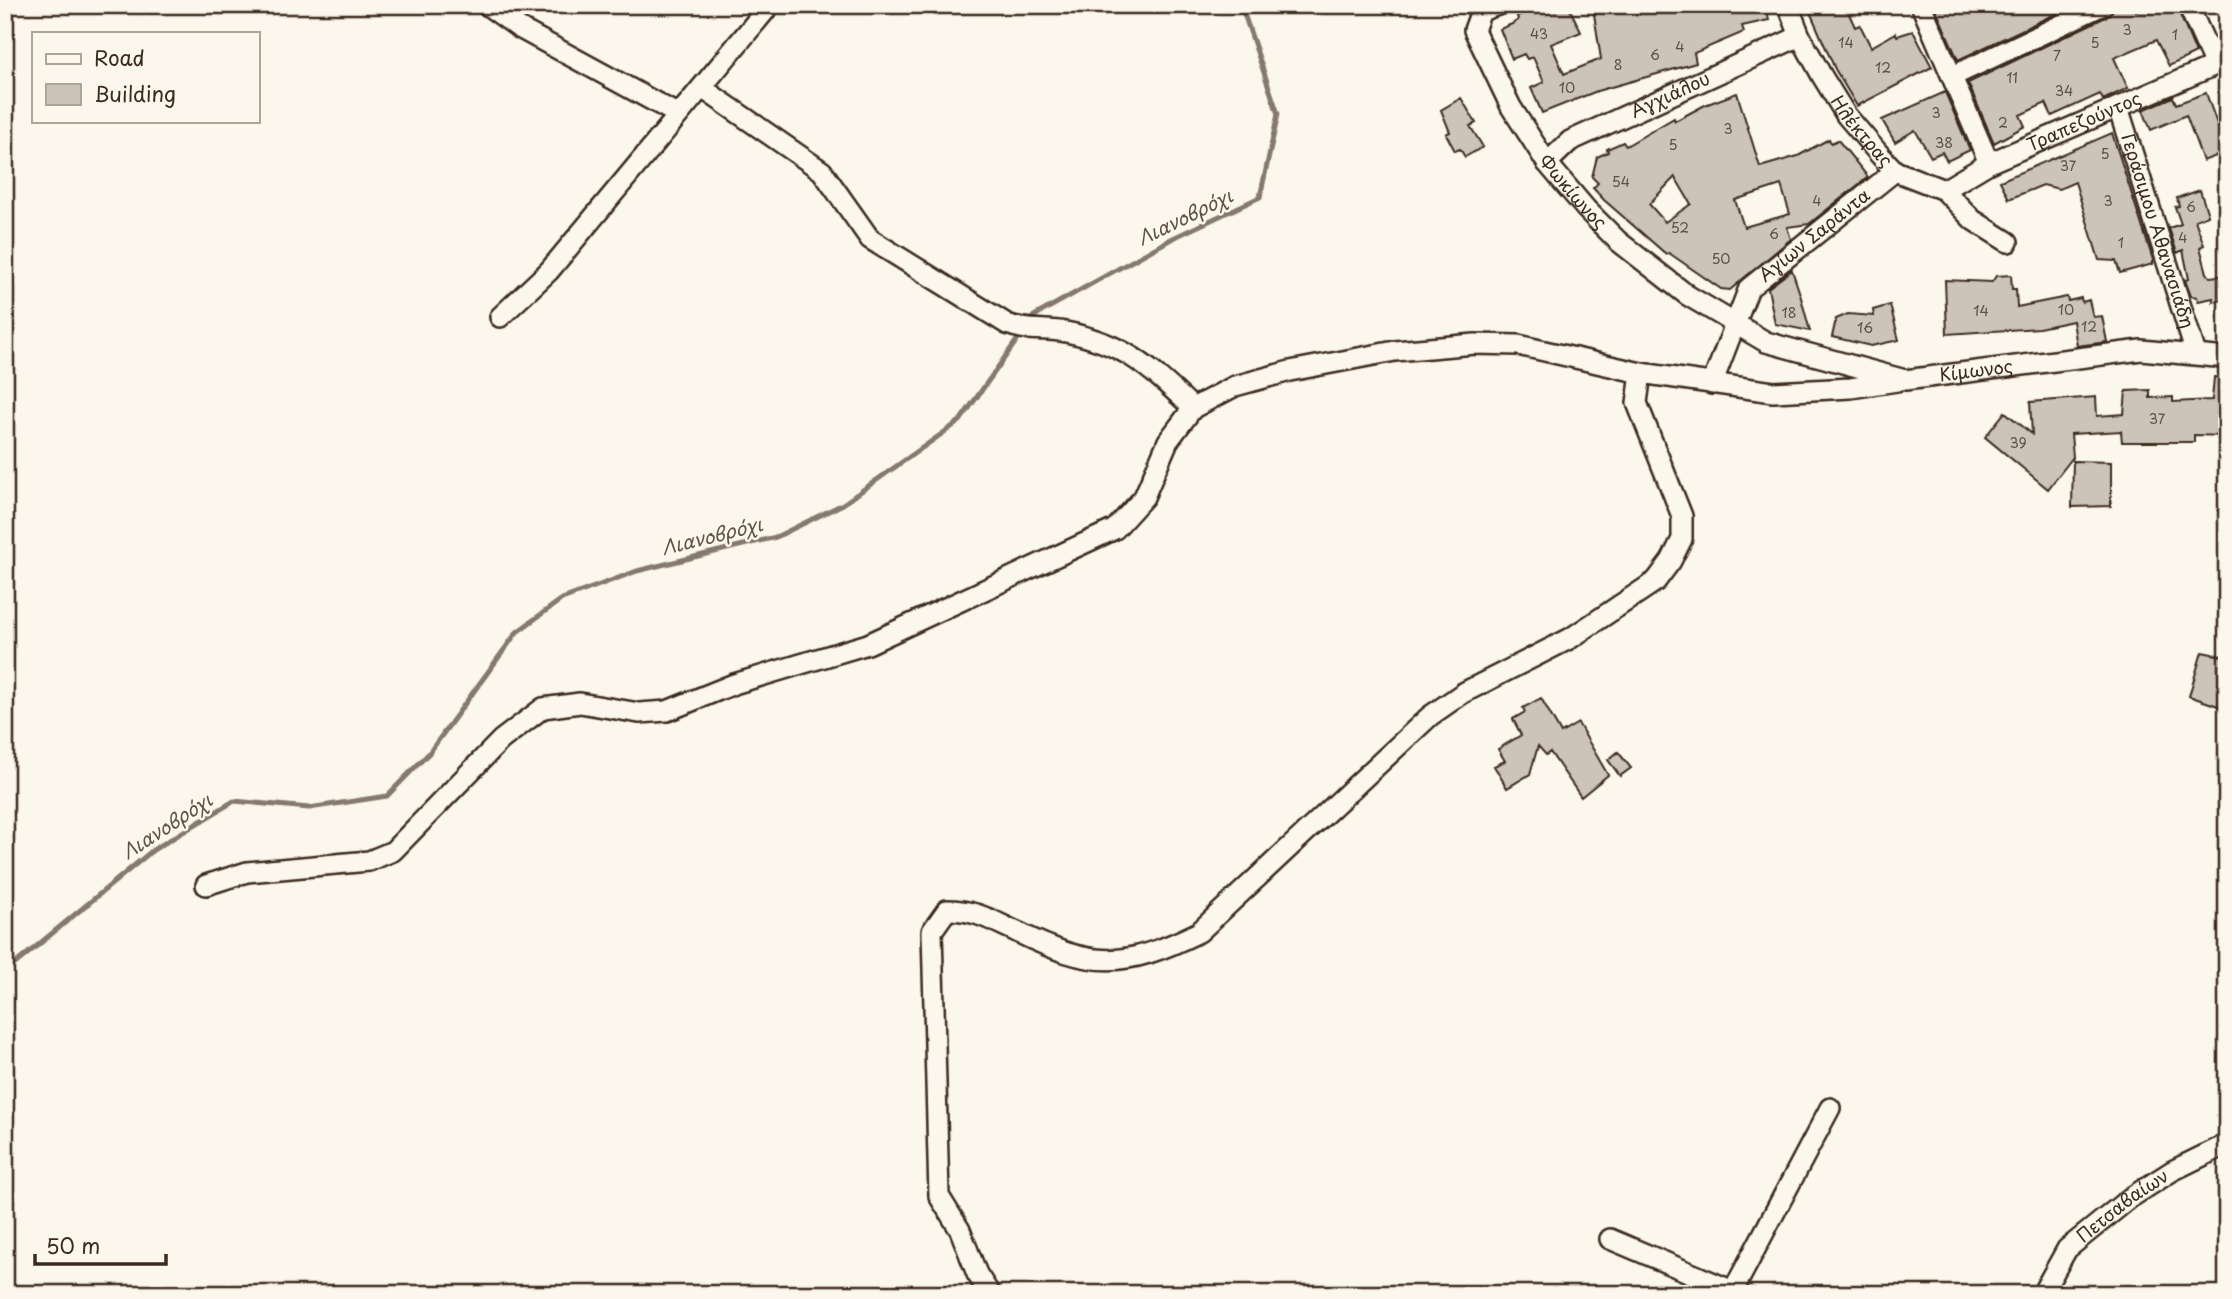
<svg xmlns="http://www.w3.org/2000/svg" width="2232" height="1299" font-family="'Playpen Sans',sans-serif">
  <rect width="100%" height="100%" fill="#fbf7ec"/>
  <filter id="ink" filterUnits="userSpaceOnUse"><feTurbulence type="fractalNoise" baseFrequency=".0143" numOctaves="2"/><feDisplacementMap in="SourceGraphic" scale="14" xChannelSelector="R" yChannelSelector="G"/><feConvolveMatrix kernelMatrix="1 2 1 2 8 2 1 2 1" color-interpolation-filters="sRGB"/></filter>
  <g filter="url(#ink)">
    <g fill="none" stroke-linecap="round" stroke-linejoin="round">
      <path stroke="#85796d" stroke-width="5" d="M1028,325L1034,316L1173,238L1260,197L1278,114L1241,5
        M5,967L15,964L153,850L234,801L309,808L387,796L429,753L517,632L562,599L637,571L776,537L843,504L960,421L1022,333"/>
    </g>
    <path fill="#ccc4b9" stroke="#3b2a1e" stroke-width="2" fill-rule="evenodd" d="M1544,5H1568L1581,32L1551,44L1564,74L1601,59L1594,14L1600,12L1598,5H1766L1769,20L1742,26L1744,32L1694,53L1696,63L1597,91L1542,113L1531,88L1544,82L1533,57L1527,59L1524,54L1512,59L1500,29L1512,24L1518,20L1517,16Z
      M1807,5H1845L1855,27L1860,25L1871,47L1896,33L1897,36L1913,31L1932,67L1857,106L1835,69Z
      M1934,5H2074L1958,60Z
      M2115,5H2133L2136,11L2146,5H2176L2196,53L2169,66L2156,40L2114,58L2128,88L2103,100L2100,94L2052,116L2046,103L2020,115L2025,126L1994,143L1968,83L2108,16Z
      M1945,92L1970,150L1947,161L1942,152L1931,157L1915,130L1895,142L1882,120Z
      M1737,93L1760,167L1798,156L1829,139L1831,143L1838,140L1868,177L1809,224L1787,227L1791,239L1730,290L1721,289L1669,253L1666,254L1604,200L1593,188L1598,183L1592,177L1597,157L1608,152L1607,149L1623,142L1626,146L1674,118L1675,121L1705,105ZM1675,177L1691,204L1665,222L1649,204ZM1781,185L1790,214L1744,227L1735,200Z
      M2206,93L2227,152L2203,161L2186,115L2151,130L2143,110L2173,97L2176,104Z
      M1461,98L1476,123L1470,126L1483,147L1465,157L1460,149L1455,151L1446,134L1450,132L1441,110Z
      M2112,133L2153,260V264L2120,273L2116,261L2099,260L2075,182L2059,189L2043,185L2009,199L2000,181Z
      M2200,190L2208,215L2195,220L2204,245L2200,247L2207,273L2210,277L2227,275V299L2213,302V298L2198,301L2197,297L2191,296L2185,280L2189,279L2183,250L2177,253L2169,228L2181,224L2175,207L2179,206L2177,198Z
      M1792,270L1800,294L1810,331L1775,324L1768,288Z
      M2011,275L2012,289H2016L2017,307L2067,297L2068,301L2081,298L2082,302L2089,300L2093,317L2102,316L2107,342L2077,346L2073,321L2039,328L1947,334L1945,280L1992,282L1996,276Z
      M1890,305L1899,340L1871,346L1832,337L1836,319L1848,314L1874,316L1873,310Z
      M2214,377L2227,378V436L2194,435V442H2122L2121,431L2071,434L2073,457L2048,489L1985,437L2005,412L2032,434L2030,402L2096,397L2097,416L2124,414L2126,391L2150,390V398L2173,397V402L2212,400Z
      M2073,461L2111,462V506L2072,507Z
      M2202,652L2227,657V709L2189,696Z
      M1541,698L1561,733L1578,723L1608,775L1581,797L1550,752L1546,755L1538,746L1530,774L1507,788L1494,766L1505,761L1498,749L1521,735L1513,719L1525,712L1523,708Z
      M1618,752L1631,768L1620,776L1608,760Z"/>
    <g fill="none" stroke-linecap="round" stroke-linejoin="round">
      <defs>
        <g id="minor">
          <path d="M487,5L519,28L677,114"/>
          <path id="s1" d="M1498,5L1481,11L1474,30L1511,107L1547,163L1586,209L1618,241L1687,295L1766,342L1905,380L2141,350L2227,358"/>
          <path id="s2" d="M1788,5L1800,36L1822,76L1846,115L1880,155L1895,171L1944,190L1973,220L2008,242"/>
          <path d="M1921,5L1989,163"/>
          <path d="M2188,5L2215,65"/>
          <path d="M1953,76L2103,5"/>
          <path id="s3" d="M2118,107L2196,354"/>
          <path id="s4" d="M1547,163L1570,141L1800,36"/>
          <path id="s5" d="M1944,190L1989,163L2227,60"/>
          <path d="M500,317L549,271L770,5"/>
          <path id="s6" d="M1712,384L1749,288L1895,171"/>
          <path d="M1193,408L1235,386L1290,371L1395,351L1475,344L1518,345L1641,373L1773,392L1851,388L1897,381"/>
          <path d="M206,885L247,872L369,861L393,851L501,740L543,708L580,703L639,713L667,711L734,684L868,644L1115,529L1144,497L1168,441L1193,408C1149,367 1126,344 1066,332C1045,328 1027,332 1007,324L870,239L822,171L702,88"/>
          <path d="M1610,1239L1733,1291L1830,1108"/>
          <path d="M990,1294L977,1274L960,1230L939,1196L932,931L947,910C976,910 991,920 1017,932C1093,969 1124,969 1199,932L1430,716L1463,693L1571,638L1656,581L1671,561L1682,539V516L1637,403L1641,373"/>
          <path id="s7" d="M2042,1294L2067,1249L2130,1198L2172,1171L2227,1144"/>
        </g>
      </defs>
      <use href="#minor" stroke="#3b2a1e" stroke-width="24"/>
      <use href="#minor" stroke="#fbf7ec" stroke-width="19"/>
    </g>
  </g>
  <g text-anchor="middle" stroke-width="5" stroke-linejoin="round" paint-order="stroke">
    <g font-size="14" fill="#5f5045">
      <text x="2127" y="35">3</text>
      <text x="1539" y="39">43</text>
      <text x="2175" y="40">1</text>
      <text x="1846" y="48">14</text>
      <text x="2095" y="48">5</text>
      <text x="1680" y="52">4</text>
      <text x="1655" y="60">6</text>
      <text x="2057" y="61">7</text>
      <text x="1618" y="70">8</text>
      <text x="1883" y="73">12</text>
      <text x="2012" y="83">11</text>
      <text x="1567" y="93">10</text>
      <text x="2064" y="96">34</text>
      <text x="1936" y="118">3</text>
      <text x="2003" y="128">2</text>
      <text x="1728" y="134">3</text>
      <text x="1944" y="148">38</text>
      <text x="1673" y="150">5</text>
      <text x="2105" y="159">5</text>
      <text x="2068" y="171">37</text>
      <text x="1621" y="187">54</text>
      <text x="1817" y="206">4</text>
      <text x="2108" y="206">3</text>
      <text x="2191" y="212">6</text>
      <text x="1680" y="233">52</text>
      <text x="1774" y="239">6</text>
      <text x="2183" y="243">4</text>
      <text x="2121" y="248">1</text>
      <text x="1721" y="264">50</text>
      <text x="2066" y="315">10</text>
      <text x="1981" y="316">14</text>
      <text x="1789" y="318">18</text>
      <text x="2089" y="332">12</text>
      <text x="1865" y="333">16</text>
      <text x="2157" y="424">37</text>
      <text x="2018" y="448">39</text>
    </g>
    <g font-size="18" fill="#3b2a1e" stroke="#fbf7ec">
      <text dy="6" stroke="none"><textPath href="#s4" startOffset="142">Αγχιάλου</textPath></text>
      <text dy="6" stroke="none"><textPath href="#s5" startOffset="156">Τραπεζούντος</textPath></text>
      <text dy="6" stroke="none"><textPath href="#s2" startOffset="147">Ηλέκτρας</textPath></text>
      <text dy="6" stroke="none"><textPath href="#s1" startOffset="229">Φωκίωνος</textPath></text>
      <text dy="6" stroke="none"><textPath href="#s3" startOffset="130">Γεράσιμου Αθανασιάδη</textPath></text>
      <text dy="6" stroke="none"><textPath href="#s6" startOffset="187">Αγίων Σαράντα</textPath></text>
      <text dy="6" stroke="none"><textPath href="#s1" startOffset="691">Κίμωνος</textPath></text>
      <text dy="6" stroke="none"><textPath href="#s7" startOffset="122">Πετσαβαίων</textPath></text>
    </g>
    <g font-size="19" font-style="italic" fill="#605246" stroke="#fbf7ec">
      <text transform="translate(1185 217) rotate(-26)" y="7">Λιανοβρόχι</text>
      <text transform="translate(712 536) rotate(-14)" y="7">Λιανοβρόχι</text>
      <text transform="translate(167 826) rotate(-33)" y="7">Λιανοβρόχι</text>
    </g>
  </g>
  <rect width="2232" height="1299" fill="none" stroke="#fbf7ec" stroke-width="28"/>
  <rect x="14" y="14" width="2204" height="1271" fill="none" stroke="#3b2a1e" stroke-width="2.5" filter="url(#ink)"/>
  <rect x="32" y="32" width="228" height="91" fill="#fbf7ec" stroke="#aea59a" stroke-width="2"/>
  <rect x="46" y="54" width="35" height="10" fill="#fbf7ec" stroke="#aea59a" stroke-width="2"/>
  <text x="94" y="66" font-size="21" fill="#3b2a1e">Road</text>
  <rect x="46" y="84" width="35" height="21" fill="#ccc4b9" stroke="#aea59a" stroke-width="2"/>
  <text x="94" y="102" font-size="21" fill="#3b2a1e">Building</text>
  <path d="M35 1254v10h131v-10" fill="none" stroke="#3b2a1e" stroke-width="3.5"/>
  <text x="46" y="1254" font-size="21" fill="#3b2a1e" stroke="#fbf7ec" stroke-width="5" paint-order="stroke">50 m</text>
</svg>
